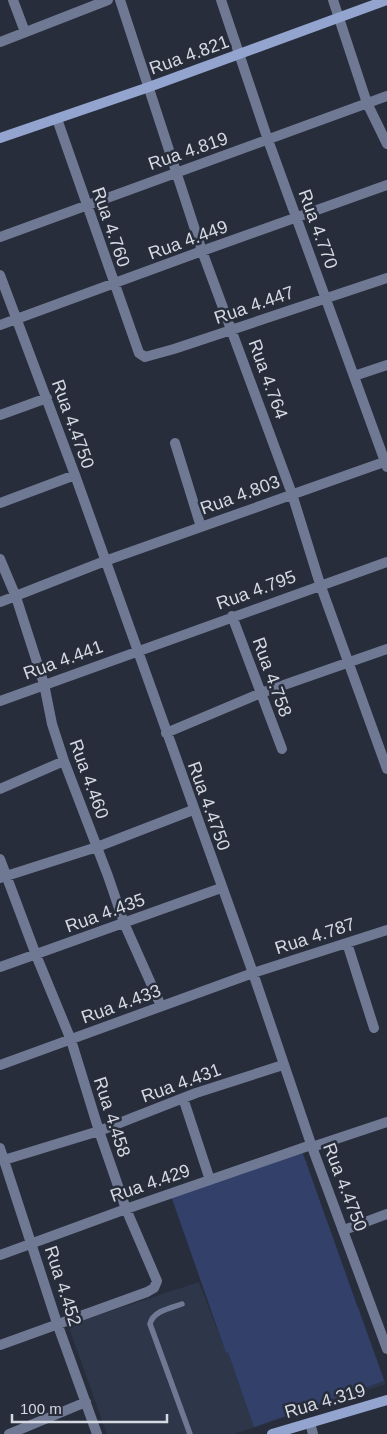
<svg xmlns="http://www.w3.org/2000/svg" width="387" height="1434" font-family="Arial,sans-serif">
  <rect width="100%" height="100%" fill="#282d3b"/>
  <path fill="#2e3649" d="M199,1282L226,1352L358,1306L386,1384L234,1434H107L68,1325Z"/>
  <path fill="#32406a" d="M301,1148L384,1381L254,1427L228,1352L226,1353L170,1193Z"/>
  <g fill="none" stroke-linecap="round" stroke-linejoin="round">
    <path stroke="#6f7994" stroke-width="5.5" d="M182,1304C170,1308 153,1311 150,1324L190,1434"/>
    <path stroke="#6f7994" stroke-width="10" d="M13,0L25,32
      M120,0L202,251L292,494L320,584L387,769
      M221,0L268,140L387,467
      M333,0L367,103L387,144
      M0,42L108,0
      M57,119L139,353L145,357L174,349L387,278
      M0,237L387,96
      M0,275L75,475L253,973L312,1147L387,1349
      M0,325L202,251L387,185
      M354,376L387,365
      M0,415L47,398
      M175,443L201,527
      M0,503L75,475
      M0,559L16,597L44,684L52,724L64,761L108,876L124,923L161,1006
      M0,602L105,561L387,461
      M232,616L282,749
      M0,701L387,562
      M166,733L261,693L387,649
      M0,789L64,761
      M0,859L36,955L71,1040L99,1131L126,1209L157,1281L154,1288L147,1292L0,1345
      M0,878L97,847L193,810
      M347,943L374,1028
      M0,967L221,888
      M0,1065L253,973L387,930
      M183,1098L210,1180
      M312,1147L387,1122
      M0,1148L57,1323L97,1434
      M4,1160L99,1131L196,1093L283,1065
      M344,1230L387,1214
      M0,1255L126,1209L311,1145
      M310,1423L313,1434
      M9,1434L86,1402"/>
    <path stroke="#93a4cf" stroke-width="10" d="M0,138L149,87L387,0
      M272,1434L387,1400"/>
  </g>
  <g text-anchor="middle" stroke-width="5" stroke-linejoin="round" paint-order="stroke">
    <g font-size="18" fill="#d5d9e2" stroke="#282d3b">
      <text transform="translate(189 55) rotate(-20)" y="6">Rua 4.821</text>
      <text transform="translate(188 151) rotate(-19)" y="6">Rua 4.819</text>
      <text transform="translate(111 227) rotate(71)" y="6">Rua 4.760</text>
      <text transform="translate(318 229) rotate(70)" y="6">Rua 4.770</text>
      <text transform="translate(188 240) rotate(-20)" y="6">Rua 4.449</text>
      <text transform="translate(254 305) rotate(-19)" y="6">Rua 4.447</text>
      <text transform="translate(268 379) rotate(70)" y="6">Rua 4.764</text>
      <text transform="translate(73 424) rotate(70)" y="6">Rua 4.4750</text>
      <text transform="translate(240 495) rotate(-20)" y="6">Rua 4.803</text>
      <text transform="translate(256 590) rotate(-20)" y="6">Rua 4.795</text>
      <text transform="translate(63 660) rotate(-20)" y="6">Rua 4.441</text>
      <text transform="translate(272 677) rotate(70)" y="6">Rua 4.758</text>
      <text transform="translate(89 779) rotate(70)" y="6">Rua 4.460</text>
      <text transform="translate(209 806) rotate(70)" y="6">Rua 4.4750</text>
      <text transform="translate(105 913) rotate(-20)" y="6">Rua 4.435</text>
      <text transform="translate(315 936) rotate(-18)" y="6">Rua 4.787</text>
      <text transform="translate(121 1004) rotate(-20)" y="6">Rua 4.433</text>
      <text transform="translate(181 1083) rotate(-20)" y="6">Rua 4.431</text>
      <text transform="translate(112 1117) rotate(72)" y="6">Rua 4.458</text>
      <text transform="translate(150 1183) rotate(-19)" y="6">Rua 4.429</text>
      <text transform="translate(345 1187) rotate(69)" y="6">Rua 4.4750</text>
      <text transform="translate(63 1286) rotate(72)" y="6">Rua 4.452</text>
      <text transform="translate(325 1401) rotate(-16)" y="6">Rua 4.319</text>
    </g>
  </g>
  <path d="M12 1414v8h155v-8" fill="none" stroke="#d5d9e2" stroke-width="2.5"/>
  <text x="20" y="1414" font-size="15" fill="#d5d9e2" stroke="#282d3b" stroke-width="4" paint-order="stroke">100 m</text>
</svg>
